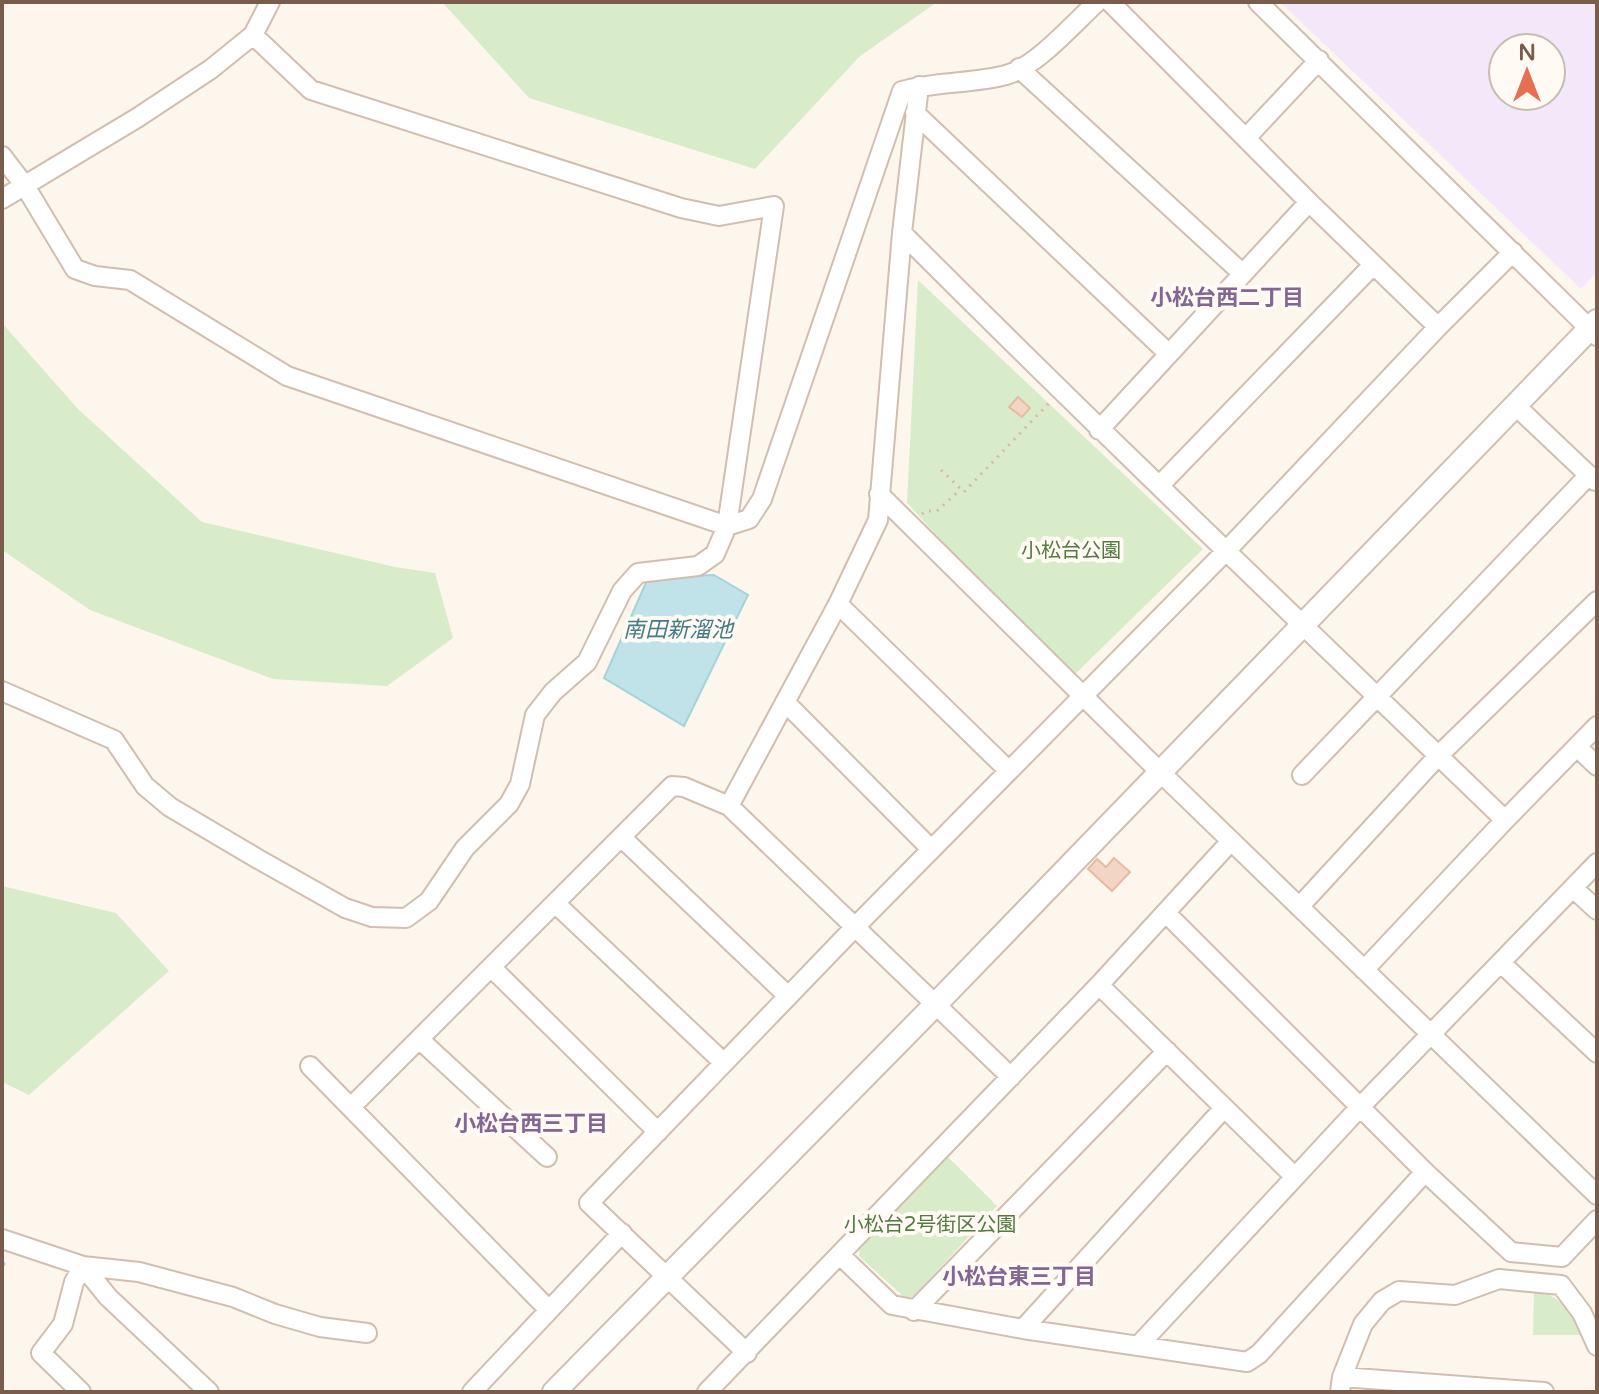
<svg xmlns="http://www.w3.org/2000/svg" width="1599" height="1394" font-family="'Varela Round','Noto Sans JP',sans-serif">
  <rect width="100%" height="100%" fill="#fdf6ec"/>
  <path fill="#f3e8fa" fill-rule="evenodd" d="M1280,2H1597V272L1581,289ZM1503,48H1551V96H1503Z"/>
  <path fill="#d8ecc9" d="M442,2H937L859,57L755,169L529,98Z
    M918,280L1203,549L1069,680L907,503Z
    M2,323L78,409L202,522L395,567L435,573L453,638L387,686L273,679L90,610L2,550Z
    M2,886L116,913L169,971L29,1095L2,1082Z
    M946,1155L997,1206L914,1296L905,1298L859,1256L860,1245Z
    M1534,1291C1561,1293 1570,1314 1583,1335H1533Z"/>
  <path fill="#bfe3e8" stroke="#a5d3da" stroke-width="2" d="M714,575L748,595L684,726L604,678L648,578Z"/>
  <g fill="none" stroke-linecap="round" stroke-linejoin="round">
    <path stroke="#a5d3da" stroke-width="5" d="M2,1263L3,1264"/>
  </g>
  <path fill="#f3d5c3" stroke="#e6bba3" stroke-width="2" d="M1018,397L1030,408L1022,417L1009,407Z
    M1114,858L1130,872L1112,891L1088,869L1097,859L1106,867Z"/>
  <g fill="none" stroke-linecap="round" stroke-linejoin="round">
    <defs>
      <path id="minor" d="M1110,2L1309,202L1438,327
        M1258,2L1597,336
        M1019,68L1243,274
        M915,113L1169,354
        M1246,138L1319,60
        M2,156L25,186L75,269L95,276L130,280L287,376L727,526L749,519L762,499L902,91C936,81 972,84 1006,75C1036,67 1074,23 1097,2
        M2,199L137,118L211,69L253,35L270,2
        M902,233C1100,431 1303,625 1505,820
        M1516,406L1595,481
        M1099,430L1309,202
        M1159,486L1373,265
        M879,494L1159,771L1597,1195
        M838,604L1008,770
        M2,691L114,740L145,786L170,807L258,859L345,908L372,917L406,918L429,901L465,848L509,804L520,784L535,715L553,692L587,662L622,591L638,573L698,566L715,554L727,526L774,206L719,216L681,208L311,90L253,35
        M785,702L931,849
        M1577,747L1597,766
        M1302,775L1589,475
        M729,806L838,604L878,520L902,233L919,86
        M621,837L788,996
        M1573,888L1597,910
        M555,903L724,1063
        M1299,907L1438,756L1597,601
        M1166,913L1425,1172L1511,1252L1562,1257L1597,1220
        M1501,963L1597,1053
        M491,967L658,1132
        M1364,970L1505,820L1597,726
        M1099,985L1295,1177
        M419,1039L547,1157
        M310,1066L549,1310
        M352,1106L672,786L684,787L729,806L1011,1077
        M2,1239L83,1266L139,1272L233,1297L275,1314L320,1327L367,1333
        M840,1255L892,1305L1023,1329L1247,1362L1259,1354L1425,1172
        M83,1266L108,1297L209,1392
        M914,1311L1167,1051
        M1023,1329L1224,1108
        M1139,1345L1361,1106L1597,863
        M747,1353L589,1203L855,927L1227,550L1438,327L1513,252
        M1342,1377L1544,1392
        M81,1392L41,1353L63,1324L74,1282L83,1266
        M472,1392L622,1233
        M707,1392L1099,985L1231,841
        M1340,1392L1342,1377L1363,1324L1382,1301L1399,1291L1455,1295L1499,1279L1561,1285L1582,1313L1597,1346"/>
      <path id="tertiary" d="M554,1392L935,1005L1597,321"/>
    </defs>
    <use href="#minor" stroke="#d1beb0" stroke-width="22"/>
    <use href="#tertiary" stroke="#d1beb0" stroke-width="26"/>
    <path stroke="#d9b8a5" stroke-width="3" stroke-dasharray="2 6" stroke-linecap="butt" d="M941,470L964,492L1050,402
      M922,514L926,511H937L960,490"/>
    <use href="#minor" stroke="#fff" stroke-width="18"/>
    <use href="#tertiary" stroke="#fff" stroke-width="22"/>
  </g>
  <g text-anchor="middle" stroke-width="8" stroke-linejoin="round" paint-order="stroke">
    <g font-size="20" fill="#537a41" stroke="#fffaf3">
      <text x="1071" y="557">小松台公園</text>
      <text x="930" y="1231">小松台2号街区公園</text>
    </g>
    <g font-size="22" font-weight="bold" fill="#846695" stroke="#fffaf3">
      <text x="1227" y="305">小松台西二丁目</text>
      <text x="531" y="1131">小松台西三丁目</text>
      <text x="1019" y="1284">小松台東三丁目</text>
    </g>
    <g font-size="22" font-style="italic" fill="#437c86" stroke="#fffaf3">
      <text x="678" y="637">南田新溜池</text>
    </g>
  </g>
  <rect width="1599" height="1394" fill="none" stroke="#7a5c4d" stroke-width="8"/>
  <g transform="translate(1527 72)"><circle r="38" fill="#fffaf3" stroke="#cabbb1" stroke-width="2"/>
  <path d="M0-6L14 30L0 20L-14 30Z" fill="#e76f51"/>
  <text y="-12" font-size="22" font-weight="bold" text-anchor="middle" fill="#7a5c4d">N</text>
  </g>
</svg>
